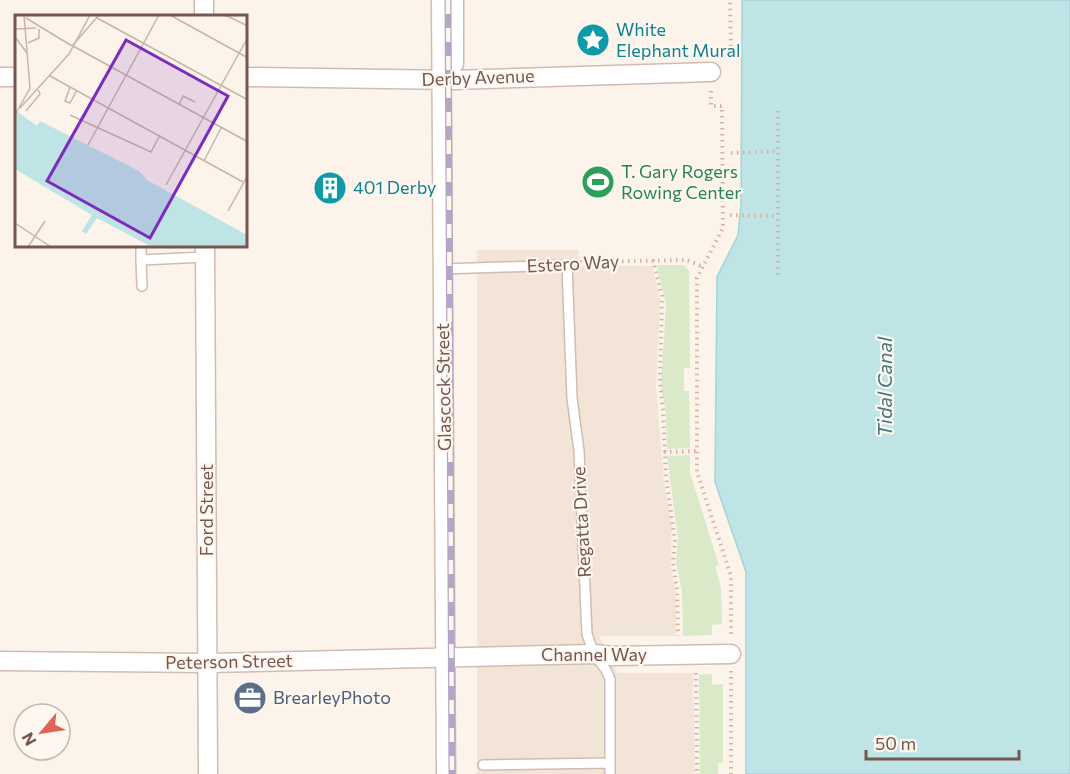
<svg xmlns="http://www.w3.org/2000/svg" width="1070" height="774" font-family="Commissioner,sans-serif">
  <rect width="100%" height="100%" fill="#fcf3ea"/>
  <path fill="#f3e4d8" d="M477,250H578L579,266H652L660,300L656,387L664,482L672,525L671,566L676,597V636H599L618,673H693L695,774H477Z"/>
  <path fill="#dae9c8" d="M659,265H684L689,271L690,368H684V391H689L690,448L667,449L666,413L661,387L666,304L658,271L657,267Z
    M690,455V473L719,565L715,566L721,588L722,624L712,625V635L683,636L682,592L676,562L678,538L667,456Z
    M712,674V685L723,684V762L718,763V774H700L699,675Z"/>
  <path fill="#bee4e5" stroke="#a5d5d7" stroke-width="1.5" d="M742,0H1070V774H746V572L715,482L717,277L738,235L741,204Z"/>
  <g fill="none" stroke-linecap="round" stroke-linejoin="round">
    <defs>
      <path id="lane" d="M141,246V260L205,257
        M141,260L142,286
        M443,269L567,265L572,398L579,451L587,634L594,654L606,670L610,679V774
        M483,765L610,763"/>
      <path id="street" d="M204,0V16
        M441,0L446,774
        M454,64V0
        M0,77H16
        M246,77L454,80L711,72
        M205,246L208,774
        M0,661L208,663L594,654L612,656L731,654"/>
    </defs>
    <use href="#lane" stroke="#d0bcb2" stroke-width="12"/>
    <use href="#street" stroke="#d0bcb2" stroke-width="21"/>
    <path stroke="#d6b2a5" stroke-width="4" stroke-dasharray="1.5 4.5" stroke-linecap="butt" d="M711,53V52L731,49L730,0
      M711,91V106H722L723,228L697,278V472L731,576V636
      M778,111V275
      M731,153L778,151
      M730,215L778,216
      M653,260L662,296L660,383L663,411L666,477L675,541L673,562L677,589L678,636
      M580,262L687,260L703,267
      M664,452L697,451
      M731,671V774
      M696,673L697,774"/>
    <use href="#lane" stroke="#fff" stroke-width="9"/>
    <use href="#street" stroke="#fff" stroke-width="18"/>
    <defs>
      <path id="rail" d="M448,0L452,774"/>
    </defs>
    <use href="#rail" stroke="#b4a7c6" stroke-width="7"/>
    <use href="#rail" stroke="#fef7f0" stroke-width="4.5" stroke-dasharray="14" stroke-linecap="butt"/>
  </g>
  <defs>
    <symbol id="sight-disc" viewBox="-11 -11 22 22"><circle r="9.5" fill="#0f9aa8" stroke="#fef7f0"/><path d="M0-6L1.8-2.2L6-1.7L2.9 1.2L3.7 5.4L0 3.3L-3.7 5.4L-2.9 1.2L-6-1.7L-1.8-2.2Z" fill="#fff"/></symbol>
    <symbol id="stadium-disc" viewBox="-11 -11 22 22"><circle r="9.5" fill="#2e9e5b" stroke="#fef7f0"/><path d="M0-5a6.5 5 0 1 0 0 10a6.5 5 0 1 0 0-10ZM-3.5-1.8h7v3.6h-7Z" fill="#fff"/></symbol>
    <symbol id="building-disc" viewBox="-11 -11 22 22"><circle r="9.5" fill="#0f9aa8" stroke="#fef7f0"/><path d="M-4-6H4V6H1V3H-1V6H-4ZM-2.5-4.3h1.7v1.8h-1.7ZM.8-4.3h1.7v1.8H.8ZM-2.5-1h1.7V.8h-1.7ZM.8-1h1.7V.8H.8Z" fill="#fff"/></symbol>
    <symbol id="office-disc" viewBox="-11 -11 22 22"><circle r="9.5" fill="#5c6f8a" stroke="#fef7f0"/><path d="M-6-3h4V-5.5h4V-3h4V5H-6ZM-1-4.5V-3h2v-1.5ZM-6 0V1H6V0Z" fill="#fff"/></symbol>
  </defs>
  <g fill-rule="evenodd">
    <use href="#sight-disc" x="574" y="21" width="38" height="38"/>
    <use href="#stadium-disc" x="579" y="163" width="38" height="38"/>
    <use href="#building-disc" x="311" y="169" width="38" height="38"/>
    <use href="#office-disc" x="231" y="679" width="38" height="38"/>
  </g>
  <g text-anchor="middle" stroke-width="4.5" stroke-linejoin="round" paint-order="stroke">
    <g font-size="18" fill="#0d838f" stroke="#fef7f0" text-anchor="start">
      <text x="616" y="36">White<tspan x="616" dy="21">Elephant Mural</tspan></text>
      <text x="353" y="194">401 Derby</text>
    </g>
    <g font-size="18" fill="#76574e" stroke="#fef7f0">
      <text transform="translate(478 78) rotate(-2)" y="6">Derby Avenue</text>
      <text transform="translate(573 264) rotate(-3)" y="6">Estero Way</text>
      <text transform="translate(444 387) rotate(-91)" y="6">Glascock Street</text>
      <text transform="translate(207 510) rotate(-90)" y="6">Ford Street</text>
      <text transform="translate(582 522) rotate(-93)" y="6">Regatta Drive</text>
      <text x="594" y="661">Channel Way</text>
      <text transform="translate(229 662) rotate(-1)" y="6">Peterson Street</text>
    </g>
    <g font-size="18" fill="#27864d" stroke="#fef7f0" text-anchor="start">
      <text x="621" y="178">T. Gary Rogers<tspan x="621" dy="21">Rowing Center</tspan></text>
    </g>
    <g font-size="18" fill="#4e5e75" stroke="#fef7f0" text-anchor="start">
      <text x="273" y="704">BrearleyPhoto</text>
    </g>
    <g font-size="20" font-style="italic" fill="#42777a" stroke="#fef7f0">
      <text transform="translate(885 387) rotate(-90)" y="7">Tidal Canal</text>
    </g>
  </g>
  <g transform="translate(15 15)">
    <rect width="232" height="232" fill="#fcf3ea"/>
    <path d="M0,95L22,111L25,106L124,156L132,165L232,220V232H137L82,203L71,219L67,216L77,200L0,154Z" fill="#bee4e5"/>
    <path fill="none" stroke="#c6b5ac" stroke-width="1.5" d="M155,0L233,43M210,0L233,11M11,3L57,31M82,3L233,85M0,14L21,13M0,22L12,38M13,28L24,23V14M57,31L84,0M58,31L233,127M35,61L228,167M55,72L50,86L55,88L62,75M164,90L168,81L180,87M5,93L54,39L75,0M11,96L25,79L23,75M0,100L15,73L9,0M55,100L136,137L145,120M67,106L76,89M73,130L144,0M189,146L206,113M151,170L233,22M213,196L233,160M0,208L36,232M13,232L30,206"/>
    <path fill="#7b2cbf" fill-opacity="0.15" stroke="#7b2cbf" stroke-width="3" d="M111,25L213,81L135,223L32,166Z"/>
    <rect width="232" height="232" fill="none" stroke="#76574e" stroke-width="3"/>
  </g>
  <g transform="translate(42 732) rotate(241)"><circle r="28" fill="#fef7f0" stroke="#c8b7af" stroke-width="1.5"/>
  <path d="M0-4.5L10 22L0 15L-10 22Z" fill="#e06355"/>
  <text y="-9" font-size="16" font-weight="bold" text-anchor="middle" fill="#76574e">N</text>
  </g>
  <path d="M866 750v9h153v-9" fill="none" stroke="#76574e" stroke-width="3"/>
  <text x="875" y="750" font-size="18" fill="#76574e" stroke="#fef7f0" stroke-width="4.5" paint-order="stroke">50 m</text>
</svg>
